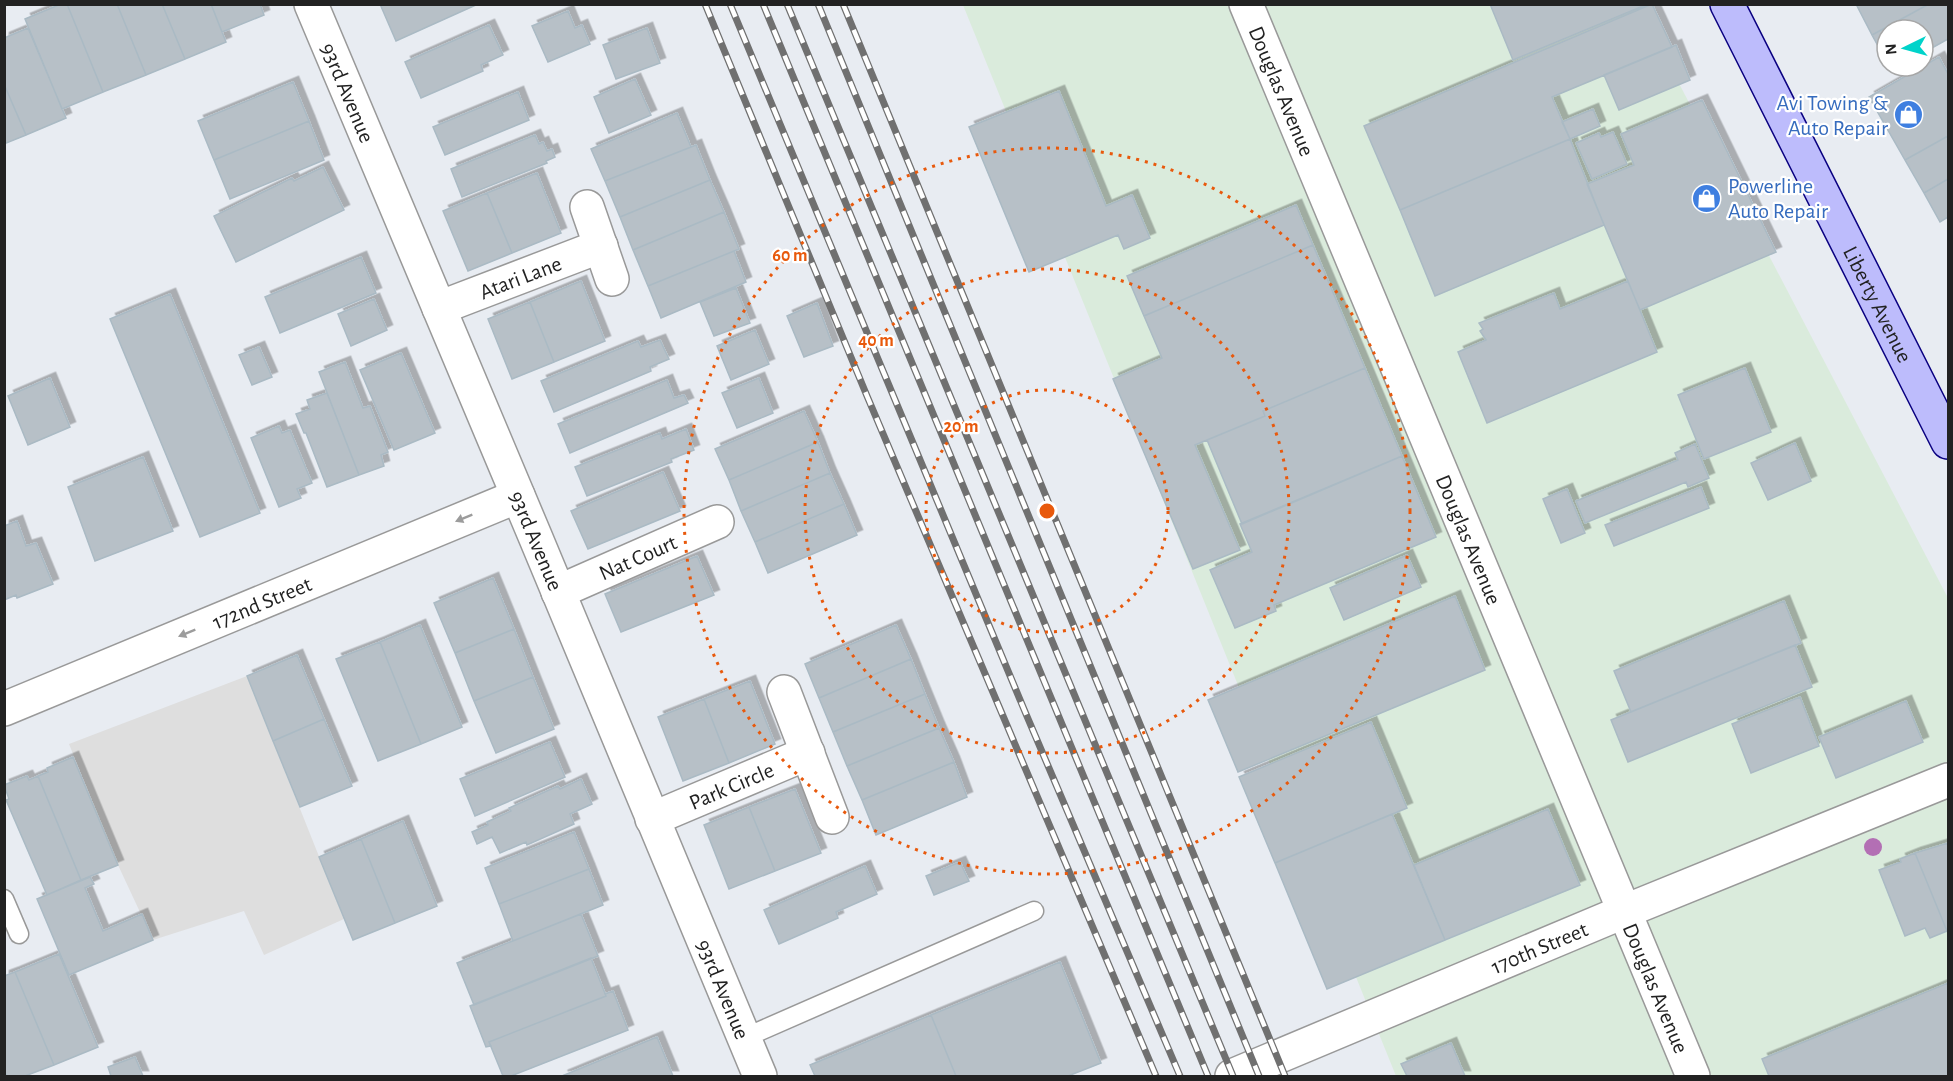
<svg xmlns="http://www.w3.org/2000/svg" width="1953" height="1081" font-family="'Alegreya Sans',sans-serif">
  <defs>
    <filter id="shadow"><feDropShadow dx="5.5" dy="-5.5" stdDeviation="0" flood-color="#0004"/></filter>
  </defs>
  <rect width="100%" height="100%" fill="#e8ecf2"/>
  <path fill="#daebdc" d="M963,5H1638L1948,598V1076H1396Z"/>
  <path fill="#dedede" d="M247,676L344,919L264,955L244,911L153,940L118,865L69,744Z"/>
  <path fill="#b7c0c7" stroke="#aabac4" stroke-width="1.5" filter="url(#shadow)" d="M61,4H67L103,92L62,109L25,19Z
    M67,4H117L146,75L103,92Z
    M117,4H162L185,59L146,75Z
    M162,4H211L226,42L185,59Z
    M211,4H260L264,15L222,32Z
    M380,4H478L396,41Z
    M1490,4H1648L1513,60Z
    M1652,4L1672,47L1552,97L1570,139L1400,210L1364,126Z
    M1856,4H1929L1872,35Z
    M1929,4H1948V39L1923,53V30H1887V62L1872,35Z
    M568,11L575,28L582,25L590,44L548,62L532,26Z
    M489,25L503,55L481,65L483,71L421,98L405,62Z
    M28,28L66,118L26,135L4,84V38Z
    M647,28L660,63L616,79L603,45Z
    M1676,45L1690,80L1619,110L1604,75Z
    M1939,57L1948,74V136L1905,160L1869,97Z
    M635,79L651,115L609,133L594,97Z
    M293,82L309,121L214,160L198,121Z
    M4,84L26,135L4,144Z
    M1059,91L1106,206L1132,195L1150,238L1124,249L1118,235L1029,272L969,127Z
    M518,92L529,120L445,155L433,127Z
    M1702,100L1776,252L1640,310L1587,184L1634,165L1621,134Z
    M1593,109L1600,126L1570,139L1562,122Z
    M677,113L691,147L605,181L591,149Z
    M309,121L324,160L230,199L214,160Z
    M1613,132L1627,164L1592,179L1576,143L1599,133L1601,137Z
    M535,135L539,144L543,142L547,151L552,149L555,157L546,161L547,163L462,197L451,169Z
    M1948,136V179L1924,193L1905,160Z
    M1570,139L1604,225L1435,296L1400,210Z
    M696,145L710,180L620,217L605,181Z
    M323,167L344,210L236,262L214,216L292,178L294,181Z
    M537,173L561,233L512,253L487,193Z
    M1948,179V217L1940,222L1924,193Z
    M710,180L724,212L633,250L620,217Z
    M487,193L512,253L468,271L443,211Z
    M1296,205L1313,245L1144,316L1127,276Z
    M724,212L739,249L648,286L633,250Z
    M1313,245L1365,368L1263,411L1265,416L1195,445L1240,550L1193,569L1113,379L1162,358L1144,316Z
    M734,251L746,282L661,318L648,286Z
    M361,257L376,293L280,333L265,297Z
    M581,281L605,341L554,362L530,302Z
    M1628,281L1657,352L1487,423L1458,352L1486,340L1480,331L1483,329L1479,323L1554,293L1560,309Z
    M736,288L750,323L714,336L700,302Z
    M170,294L260,513L200,537L110,319Z
    M374,299L387,330L351,346L338,314Z
    M530,302L554,362L512,379L488,319Z
    M817,303L833,346L804,357L787,316Z
    M755,330L769,364L731,380L717,346Z
    M660,340L669,359L650,367L651,371L554,412L541,381L638,341L641,347Z
    M259,347L272,377L252,385L239,355Z
    M401,353L435,433L394,450L360,370Z
    M345,362L363,408L370,406L388,452L381,455L384,466L359,475L319,372Z
    M1365,368L1402,456L1242,524L1207,440L1265,416L1263,411Z
    M1745,368L1771,432L1704,459L1678,395Z
    M50,378L70,427L28,445L8,396Z
    M759,378L773,413L737,428L722,393Z
    M667,380L674,398L684,395L688,403L570,453L558,424Z
    M327,393L359,475L327,487L306,433H304L296,414L310,409L307,400Z
    M804,411L818,442L729,480L715,449Z
    M279,426L282,433L290,430L312,483L297,489L301,498L279,507L251,438Z
    M686,429L694,450L671,459L672,462L587,496L575,467L660,433L662,439Z
    M818,442L830,473L741,511L729,480Z
    M1795,443L1811,481L1768,500L1751,463Z
    M1695,444L1709,478L1688,487L1686,482L1585,523L1576,501L1678,460L1675,453Z
    M1402,456L1436,537L1274,605L1276,611L1235,628L1210,570L1252,552L1240,524Z
    M143,457L173,531L95,561L68,487Z
    M663,472L680,511L588,549L571,511Z
    M830,473L844,504L755,542L741,511Z
    M1701,487L1709,508L1614,546L1605,525Z
    M1567,489L1585,533L1561,543L1543,499Z
    M844,504L857,535L768,573L755,542Z
    M17,521L26,546L36,543L53,584L17,598L16,595L4,600V526Z
    M1407,555L1421,587L1344,620L1330,588Z
    M697,556L714,595L621,632L605,594Z
    M493,578L514,629L455,653L434,603Z
    M1455,596L1485,670L1238,772L1208,700Z
    M1784,601L1801,643L1631,712L1614,671Z
    M420,625L462,727L421,744L380,642Z
    M896,625L911,659L819,698L805,664Z
    M514,629L533,677L474,701L455,653Z
    M380,642L421,744L378,761L336,659Z
    M1795,645L1812,687L1628,762L1611,720Z
    M297,655L324,719L273,741L247,676Z
    M911,659L925,694L833,732L819,698Z
    M533,677L554,729L496,753L474,701Z
    M750,681L775,744L729,763L704,699Z
    M925,694L939,728L847,766L833,732Z
    M1800,697L1819,746L1751,773L1732,724Z
    M704,699L729,763L683,781L658,717Z
    M1906,701L1923,742L1836,778L1819,737Z
    M324,719L352,786L300,807L273,741Z
    M1371,722L1407,808L1275,863L1239,777Z
    M939,728L954,762L862,800L847,766Z
    M550,742L565,777L475,816L460,779Z
    M73,757L118,865L81,880L38,776L48,772L47,768Z
    M954,762L967,797L876,835L862,800Z
    M27,776L29,780L38,776L81,880L47,895L6,800L9,799L4,785Z
    M581,779L592,804L570,814L574,824L527,845L526,842L500,853L492,837L477,844L472,832L488,825L487,822L511,811L509,808L558,786L560,789Z
    M795,789L821,853L775,871L749,807Z
    M749,807L775,871L729,889L704,825Z
    M1548,809L1580,885L1445,940L1414,865Z
    M1392,814L1445,940L1327,989L1275,863Z
    M403,821L437,906L395,923L361,839Z
    M574,832L589,869L499,904L485,868Z
    M361,839L395,923L353,940L319,857Z
    M1948,843V930L1947,931L1915,853Z
    M1915,853L1947,931L1930,938L1925,928L1905,936L1879,870L1901,862L1900,859Z
    M960,862L969,881L934,895L926,876Z
    M865,866L877,894L836,912L838,918L779,944L764,910Z
    M589,869L603,905L513,941L499,904Z
    M90,877L94,884L85,888L103,931L142,914L153,940L69,975L37,899Z
    M581,914L598,956L474,1005L457,963Z
    M59,954L98,1047L54,1065L15,972Z
    M591,958L606,996L489,1042L491,1046L486,1047L470,1006Z
    M1060,962L1101,1063L1068,1076H956L931,1015Z
    M15,972L54,1065L25,1076H7L4,1071V976Z
    M1948,983V1076H1769L1762,1059Z
    M613,991L628,1030L511,1076H503L489,1042L606,996L605,994Z
    M931,1015L956,1076H815L810,1065Z
    M657,1037L673,1076H562Z
    M1451,1043L1465,1076H1407L1401,1064Z
    M135,1057L143,1076H111L108,1067Z"/>
  <g fill="none" stroke-linecap="round" stroke-linejoin="round">
    <defs>
      <path id="lane" d="M4,899L19,934
        M744,1038L1034,911"/>
      <g id="street">
        <path id="s1" d="M311,4L535,536L760,1076"/>
        <path id="s2" d="M1246,4L1693,1076"/>
        <path d="M587,207L612,279"/>
        <path id="s3" d="M439,308L601,246"/>
        <path id="s4" d="M558,592L717,522"/>
        <path d="M784,692L832,817"/>
        <path id="s5" d="M4,709L518,496"/>
        <path id="s6" d="M652,819L808,753"/>
        <path id="s7" d="M1232,1076L1623,912L1948,780"/>
      </g>
      <g id="secondary">
        <path id="s8" d="M1727,4L1948,442"/>
      </g>
    </defs>
    <use href="#lane" stroke="#999" stroke-width="21"/>
    <use href="#street" stroke="#999" stroke-width="36"/>
    <use href="#secondary" stroke="#0a0180" stroke-width="36"/>
    <use href="#lane" stroke="#fff" stroke-width="18"/>
    <use href="#street" stroke="#fff" stroke-width="33"/>
    <use href="#secondary" stroke="#bdbcfc" stroke-width="33"/>
    <defs>
      <path id="rail" d="M705,4L867,396L1156,1076
        M730,4L1026,714L1180,1076
        M763,4L1208,1076
        M787,4L1233,1076
        M818,4L1259,1076
        M843,4L1285,1076"/>
    </defs>
    <use href="#rail" stroke="#707070" stroke-width="7"/>
    <use href="#rail" stroke="#fff" stroke-width="4.5" stroke-dasharray="14" stroke-linecap="butt"/>
  </g>
  <circle fill="#b36fb4" cx="1873" cy="847" r="9"/>
  <defs><path id="oneway-solid" d="M-6-.8H1V-3.2L6.5 0L1 3.2V.8H-6Z" transform="scale(1.5)"/></defs>
  <g fill="#9c9c9c">
    <use href="#oneway-solid" transform="translate(464 518) rotate(158)"/>
    <use href="#oneway-solid" transform="translate(187 633) rotate(158)"/>
  </g>
  <g fill="none" stroke="#e8590c" stroke-width="3" stroke-dasharray="3 6">
    <circle cx="1047" cy="511" r="121"/>
    <circle cx="1047" cy="511" r="242"/>
    <circle cx="1047" cy="511" r="363"/>
  </g>
  <defs>
    <symbol id="shop-disc" viewBox="-11 -11 22 22"><circle r="9.5" fill="#3f7fe0" stroke="#fff"/><path d="M-5-2.5h2.3a2.7 3.5 0 0 1 5.4 0H5L5.5 6h-11ZM-1.5-2.5h3a1.5 2.3 0 0 0-3 0Z" fill="#fff"/></symbol>
  </defs>
  <g fill-rule="evenodd">
    <use href="#shop-disc" x="1892" y="98" width="33" height="33"/>
    <use href="#shop-disc" x="1690" y="182" width="33" height="33"/>
  </g>
  <g text-anchor="middle" stroke-width="4.5" stroke-linejoin="round" paint-order="stroke">
    <g font-size="22" fill="#222" stroke="#fff">
      <text dy="8" stroke="none"><textPath href="#s1" startOffset="96">93rd Avenue</textPath></text>
      <text dy="8" stroke="none"><textPath href="#s2" startOffset="94">Douglas Avenue</textPath></text>
      <text dy="8" stroke="none"><textPath href="#s3" startOffset="87">Atari Lane</textPath></text>
      <text dy="8" stroke="none"><textPath href="#s8" startOffset="336">Liberty Avenue</textPath></text>
      <text dy="8" stroke="none"><textPath href="#s1" startOffset="582">93rd Avenue</textPath></text>
      <text dy="8" stroke="none"><textPath href="#s2" startOffset="580">Douglas Avenue</textPath></text>
      <text dy="8" stroke="none"><textPath href="#s4" startOffset="87">Nat Court</textPath></text>
      <text dy="8" stroke="none"><textPath href="#s5" startOffset="279">172nd Street</textPath></text>
      <text dy="8" stroke="none"><textPath href="#s6" startOffset="86">Park Circle</textPath></text>
      <text dy="8" stroke="none"><textPath href="#s7" startOffset="333">170th Street</textPath></text>
      <text dy="8" stroke="none"><textPath href="#s1" startOffset="1068">93rd Avenue</textPath></text>
      <text dy="8" stroke="none"><textPath href="#s2" startOffset="1066">Douglas Avenue</textPath></text>
    </g>
    <g font-size="22" fill="#366cbe" stroke="#fff" text-anchor="end">
      <text x="1888" y="110">Avi Towing &amp;<tspan x="1888" dy="25">Auto Repair</tspan></text>
      <text x="1728" y="193" text-anchor="start">Powerline<tspan x="1728" dy="25">Auto Repair</tspan></text>
    </g>
  </g>
  <circle cx="1047" cy="511" r="9" fill="#e8590c" stroke="#fff" stroke-width="3"/>
  <g font-size="18" text-anchor="middle" font-weight="bold" fill="#e8590c" stroke="#fff" stroke-width="4.5" stroke-linejoin="round" paint-order="stroke">
    <text x="790" y="261">60 m</text>
    <text x="876" y="346">40 m</text>
    <text x="961" y="432">20 m</text>
  </g>
  <rect width="1953" height="1081" fill="none" stroke="#222222" stroke-width="12"/>
  <g transform="translate(1905 48) rotate(265)"><circle r="28" fill="#ffffff" stroke="#a7a7a7" stroke-width="1.5"/>
  <path d="M0-4.5L10 22L0 15L-10 22Z" fill="#00d3ca"/>
  <text y="-9" font-size="16" font-weight="bold" text-anchor="middle" fill="#222222">N</text>
  </g>
</svg>
